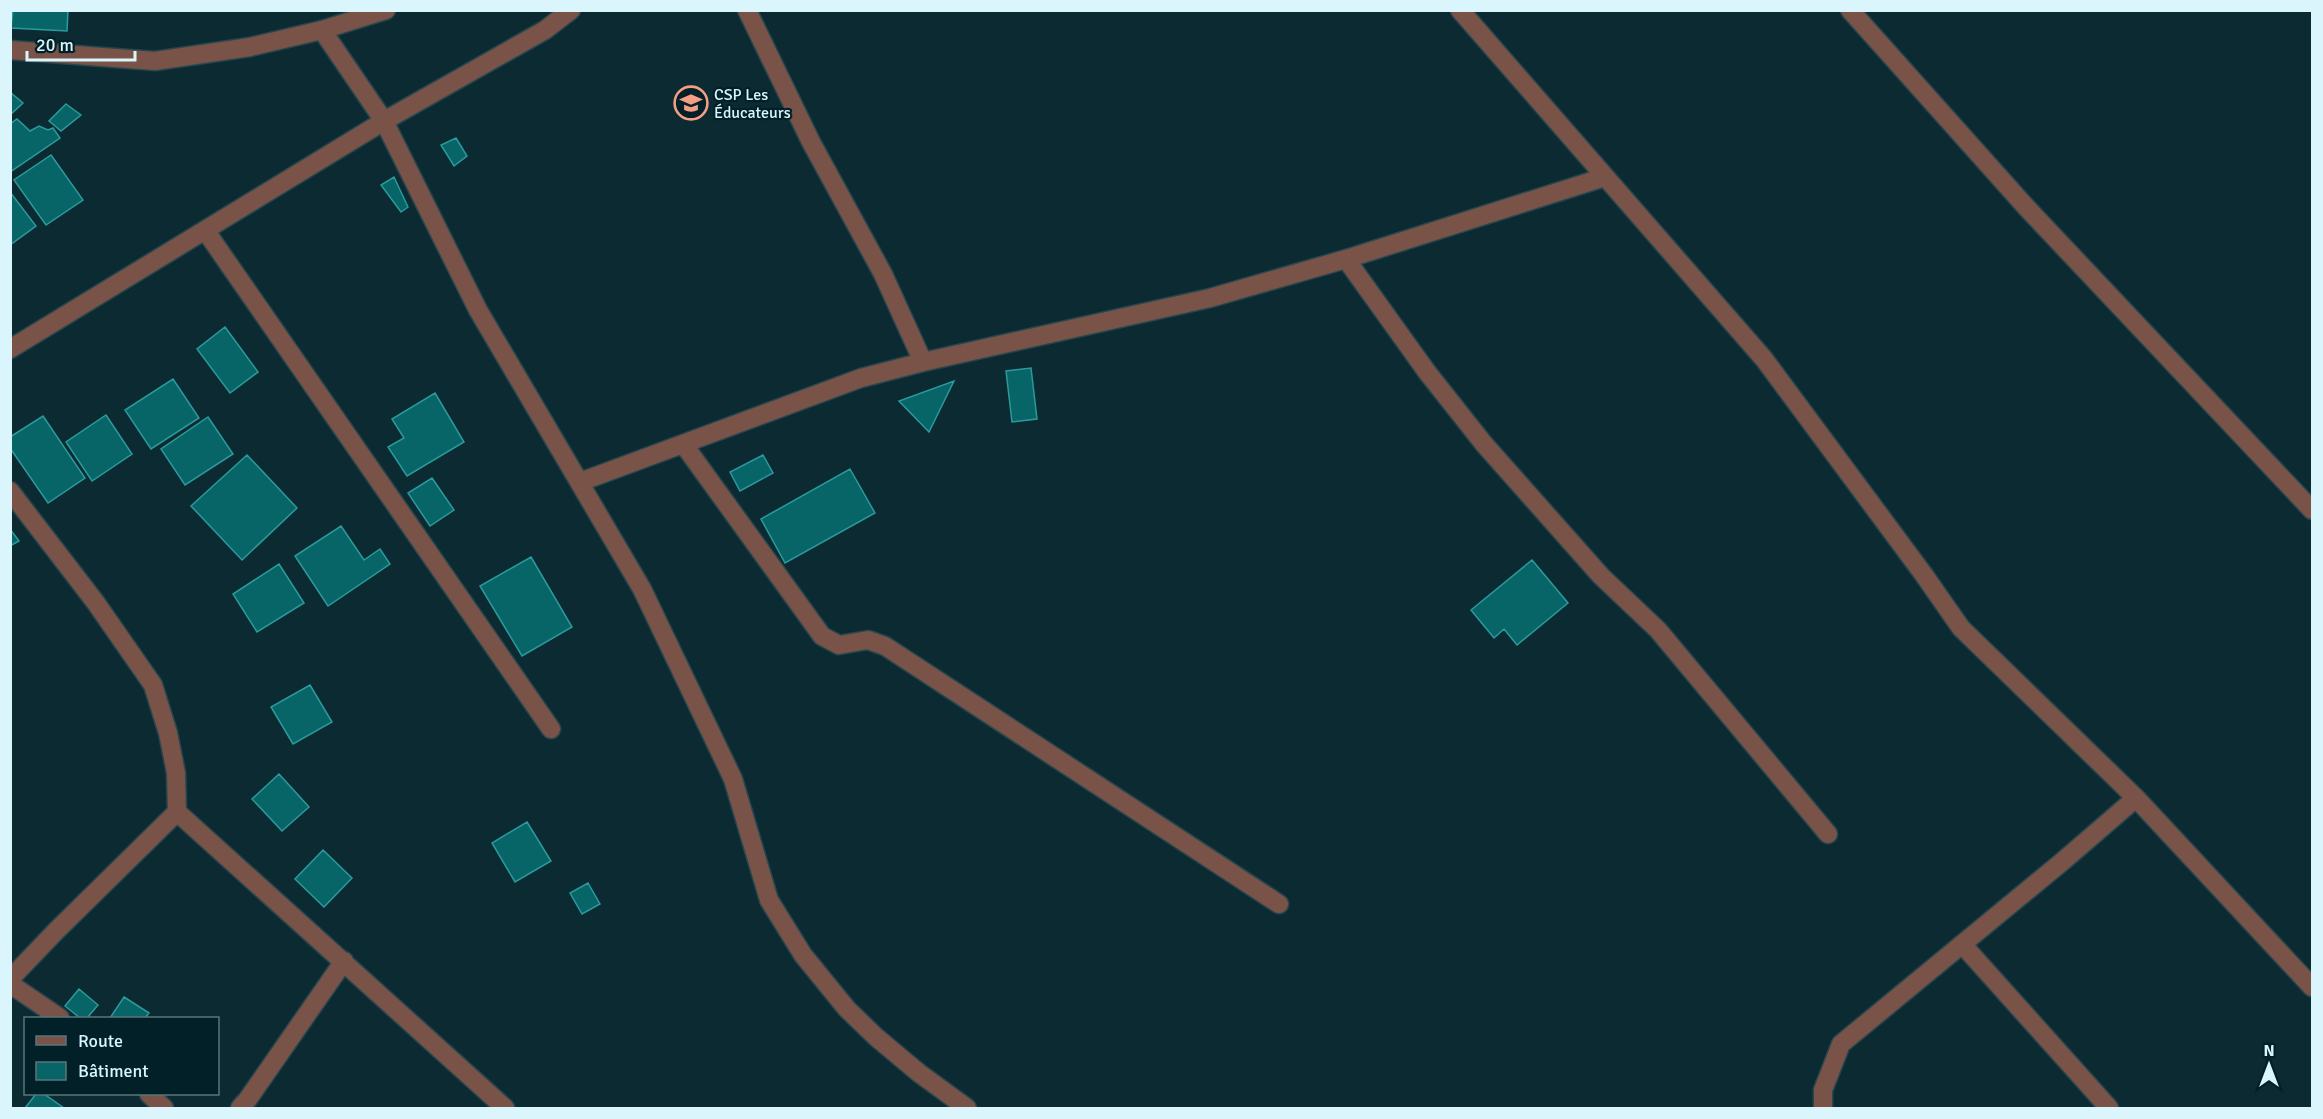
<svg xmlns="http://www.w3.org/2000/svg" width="2323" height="1119" font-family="Signika,sans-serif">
  <rect width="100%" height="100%" fill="#0b2a31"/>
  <path fill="#086567" stroke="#2c9a9c" stroke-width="1.5" d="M13,10H68L67,31L11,28Z
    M10,92L23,103L10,115Z
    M66,104L81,115L61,131L49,121Z
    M17,119L30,131L39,126L48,130L53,128L60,138L10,172V124Z
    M456,138L467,156L454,166L441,145Z
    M51,155L83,200L46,225L14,180Z
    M394,177L408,207L401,212L381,185Z
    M10,192L36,226L10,245Z
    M225,327L258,372L230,393L197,349Z
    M1031,368L1037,419L1012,422L1006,371Z
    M173,379L199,418L151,449L125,410Z
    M954,381L929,432L899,401Z
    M435,393L464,442L407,476L388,447L404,438L392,419Z
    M106,415L132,454L92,481L66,442Z
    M43,416L85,478L48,503L10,448V437Z
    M208,417L233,454L185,485L161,449Z
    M247,455L297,508L242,560L191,506Z
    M763,455L773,473L740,491L730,472Z
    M850,469L875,513L785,563L761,519Z
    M432,478L454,510L430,526L408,493Z
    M341,526L364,560L380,549L390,564L328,606L295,556Z
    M10,529L19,541L10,546Z
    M531,557L572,627L522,656L480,586Z
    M1532,560L1568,603L1517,645L1504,629L1494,638L1471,610Z
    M279,564L304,603L257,632L233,594Z
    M310,685L332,722L293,744L271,707Z
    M279,774L309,807L282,831L252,799Z
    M527,822L551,861L515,882L492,843Z
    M323,850L352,878L324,907L295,879Z
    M588,883L600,904L582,914L570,893Z
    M79,989L98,1005L87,1018H80L65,1006Z
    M124,997L149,1013L145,1018H110Z
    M36,1094H44L64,1108H25Z"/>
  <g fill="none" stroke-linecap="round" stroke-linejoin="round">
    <defs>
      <path id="street" d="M747,10L811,142L883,274L923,362
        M1460,10L1764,359L1924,575L1961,628L2136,798L2312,987
        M1850,10L2026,207L2312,510
        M322,30L384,121L478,310L642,589L733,779L769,900L803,955L847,1009L876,1037L919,1073L967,1108
        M10,50L155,61L250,47L322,30L386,10
        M205,230L551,729
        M1346,259L1427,372L1484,444L1601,576L1658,630L1828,834
        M10,349L384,121L545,30L571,10
        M684,445L822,636L839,645L868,640L885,646L1279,904
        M580,482L861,378L923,362L1210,298L1346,259L1605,177
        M10,491L96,603L153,685L168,733L176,773L177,812L505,1108
        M1962,944L2109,1108
        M10,979L56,931L177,812
        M10,984L60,1018
        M149,1094L164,1108
        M240,1108L248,1099L344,961
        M1823,1108V1090L1841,1044L2063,861L2136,798"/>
    </defs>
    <use href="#street" stroke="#28464d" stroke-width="21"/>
    <use href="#street" stroke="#795348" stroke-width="18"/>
  </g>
  <defs>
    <symbol id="school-ring" viewBox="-11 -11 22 22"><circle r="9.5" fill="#022027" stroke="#f49e86" stroke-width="1.5"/><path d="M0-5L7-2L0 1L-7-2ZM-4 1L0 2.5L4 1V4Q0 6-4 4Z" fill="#f49e86"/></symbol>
  </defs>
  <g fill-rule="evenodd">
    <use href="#school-ring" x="672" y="84" width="38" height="38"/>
  </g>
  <g text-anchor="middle" stroke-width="4.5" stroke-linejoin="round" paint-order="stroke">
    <g font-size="16" fill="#dbf5fc" stroke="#022027" text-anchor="start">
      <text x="714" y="100">CSP Les<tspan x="714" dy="18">Éducateurs</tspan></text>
    </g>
  </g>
  <rect width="2323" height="1119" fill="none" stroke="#dbf5fc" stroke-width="24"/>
  <rect x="24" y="1017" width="195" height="78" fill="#022027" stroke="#59757c" stroke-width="1.5"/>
  <rect x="36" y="1036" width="30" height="9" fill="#795348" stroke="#59757c" stroke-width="1.5"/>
  <text x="78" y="1047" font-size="18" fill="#dbf5fc">Route</text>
  <rect x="36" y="1062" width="30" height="18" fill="#086567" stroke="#59757c" stroke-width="1.5"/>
  <text x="78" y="1077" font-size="18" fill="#dbf5fc">Bâtiment</text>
  <g transform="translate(2269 1065)" stroke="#022027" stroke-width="4.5" paint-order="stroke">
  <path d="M0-4.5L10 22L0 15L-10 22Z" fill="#dbf5fc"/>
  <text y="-9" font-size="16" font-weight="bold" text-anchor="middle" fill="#dbf5fc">N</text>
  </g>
  <path d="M27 51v9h108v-9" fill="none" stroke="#dbf5fc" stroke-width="3"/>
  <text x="36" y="51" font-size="18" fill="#dbf5fc" stroke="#022027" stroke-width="4.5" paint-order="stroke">20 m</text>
</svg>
